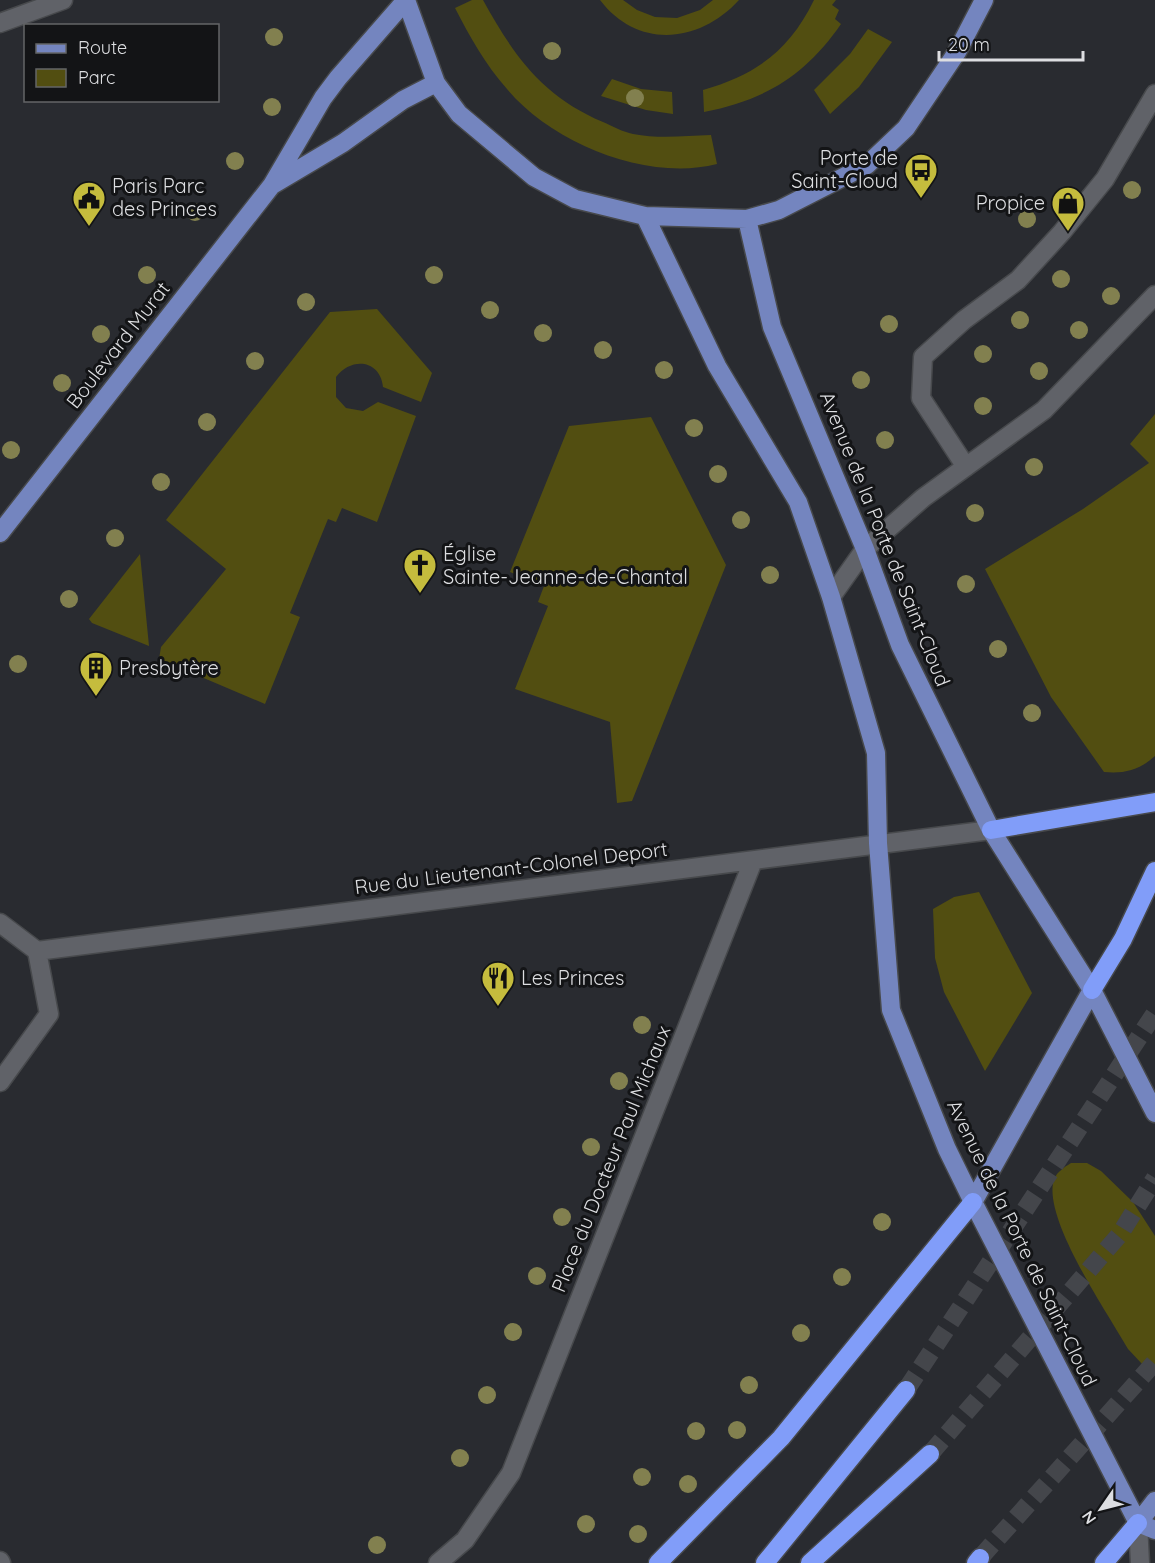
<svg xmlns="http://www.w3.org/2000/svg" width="1155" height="1563" font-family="Quicksand,sans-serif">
  <rect width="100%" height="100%" fill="#292b30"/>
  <path fill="#524e11" d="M472,0H483C514,56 542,96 603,122C612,126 623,132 633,134C658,139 685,136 711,135L717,164C647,182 552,143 507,89C485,64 470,37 455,8Z
    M600,0H623L637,10L655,17L677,18L700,10L713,0H739C700,43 638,50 600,0Z
    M814,0H836L832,5L839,10L835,19L841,24C805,76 765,100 704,112L703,90C757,74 789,51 814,0Z
    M868,29L892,42L859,87L830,114L814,90L850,54Z
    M612,79L641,89L672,92L673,114L646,110L601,96Z
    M377,309L432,373L421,402L383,387C380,359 351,357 336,377V397L346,408L363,411L378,402L416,416L377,522L342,508L336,522L328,519L290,613L300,617L265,704L159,659L161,647L226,569L166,520L330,312Z
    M1155,414V756C1140,770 1124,774 1104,772L1051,697L985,569L1083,509L1149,463L1130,444Z
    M651,417L726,565L632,801L617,803L610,722L515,689L548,606L538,602L544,586L510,572L569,426Z
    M140,554L149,646L92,623L89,619Z
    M979,892L1032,993L985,1071L944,992L935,958L933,909L954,897Z
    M1071,1163H1087L1101,1171L1133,1202L1155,1236V1370L1143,1365L1128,1349C1107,1312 1046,1224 1053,1183C1055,1173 1063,1168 1071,1163Z"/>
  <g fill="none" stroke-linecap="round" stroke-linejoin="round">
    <path stroke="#44464b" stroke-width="18" stroke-dasharray="18 9" stroke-linecap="butt" d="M906,1390L1155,1013
      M930,1454L1120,1234L1155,1178
      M980,1558L1155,1362"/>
    <defs>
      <path id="lane" d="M966,467L921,398L923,357L964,320L1018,280L1062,232L1105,179L1155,94
        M831,597L865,549L923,498L1044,410L1155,295
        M1138,1523L1140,1563"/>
      <path id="street" d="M0,23L63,0
        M0,923L37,951L49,1014L0,1082
        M37,951L991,830
        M0,1561L1,1563
        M438,1563L465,1540L511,1473L753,861"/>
      <path id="primary" d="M406,0L436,83L459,114L534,177L575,199L645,216L747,219L779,210L867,165L906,128L957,52L984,0
        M274,184L343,143L403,100L436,83
        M645,216L717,366L798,502L831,597L876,753L878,843L891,1010L947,1149L973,1202L1138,1523L1155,1530
        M747,219L772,327L865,549L900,645L991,830L1092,990L1155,1113
        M0,533L272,185L323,98L338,78L406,0
        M973,1202L1092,990
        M1138,1523L1155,1501"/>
      <path id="highway" d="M991,830L1155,802
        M1092,990L1123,939L1155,871
        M658,1563L781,1438L973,1202
        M765,1563L906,1390
        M810,1563L930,1454
        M976,1563L980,1558
        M1104,1563L1138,1523"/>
    </defs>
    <use href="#lane" stroke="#47494c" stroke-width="21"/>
    <use href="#street" stroke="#47494c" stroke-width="21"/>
    <use href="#primary" stroke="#47494c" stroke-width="21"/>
    <use href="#highway" stroke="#47494c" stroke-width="21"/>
    <use href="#lane" stroke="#606268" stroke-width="18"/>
    <use href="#street" stroke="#606268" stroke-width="18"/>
    <use href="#primary" stroke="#7485bf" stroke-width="18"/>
    <use href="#highway" stroke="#819df9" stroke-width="18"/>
  </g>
  <g fill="#82804f">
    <circle cx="274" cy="37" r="9"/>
    <circle cx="552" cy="51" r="9"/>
    <circle cx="635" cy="98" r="9"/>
    <circle cx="272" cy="107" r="9"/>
    <circle cx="235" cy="161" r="9"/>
    <circle cx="1132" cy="190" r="9"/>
    <circle cx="195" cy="212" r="9"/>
    <circle cx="1027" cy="219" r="9"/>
    <circle cx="147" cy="275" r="9"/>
    <circle cx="434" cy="275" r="9"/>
    <circle cx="1061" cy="279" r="9"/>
    <circle cx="1111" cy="296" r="9"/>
    <circle cx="306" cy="302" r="9"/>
    <circle cx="490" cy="310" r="9"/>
    <circle cx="1020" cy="320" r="9"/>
    <circle cx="889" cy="324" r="9"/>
    <circle cx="1079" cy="330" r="9"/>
    <circle cx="543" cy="333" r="9"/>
    <circle cx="101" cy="334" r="9"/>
    <circle cx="603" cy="350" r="9"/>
    <circle cx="983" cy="354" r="9"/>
    <circle cx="255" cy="361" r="9"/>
    <circle cx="664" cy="370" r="9"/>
    <circle cx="1039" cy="371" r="9"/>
    <circle cx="861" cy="380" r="9"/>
    <circle cx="62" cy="383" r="9"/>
    <circle cx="983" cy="406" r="9"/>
    <circle cx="207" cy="422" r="9"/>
    <circle cx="694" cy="428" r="9"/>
    <circle cx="885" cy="440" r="9"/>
    <circle cx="11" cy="450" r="9"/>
    <circle cx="1034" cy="467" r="9"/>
    <circle cx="718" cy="474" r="9"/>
    <circle cx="161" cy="482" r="9"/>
    <circle cx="975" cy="513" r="9"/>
    <circle cx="741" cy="520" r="9"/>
    <circle cx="115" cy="538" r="9"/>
    <circle cx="770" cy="575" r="9"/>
    <circle cx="966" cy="584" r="9"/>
    <circle cx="69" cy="599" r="9"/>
    <circle cx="998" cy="649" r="9"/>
    <circle cx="18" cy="664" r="9"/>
    <circle cx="1032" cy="713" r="9"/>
    <circle cx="642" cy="1025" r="9"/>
    <circle cx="619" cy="1081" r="9"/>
    <circle cx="591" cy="1147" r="9"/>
    <circle cx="562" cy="1217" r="9"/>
    <circle cx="882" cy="1222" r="9"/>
    <circle cx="537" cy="1276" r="9"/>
    <circle cx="842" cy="1277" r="9"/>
    <circle cx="513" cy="1332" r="9"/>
    <circle cx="801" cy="1333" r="9"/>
    <circle cx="749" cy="1385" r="9"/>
    <circle cx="487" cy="1395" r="9"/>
    <circle cx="737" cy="1430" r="9"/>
    <circle cx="696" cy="1431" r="9"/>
    <circle cx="460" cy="1458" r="9"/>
    <circle cx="642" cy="1477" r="9"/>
    <circle cx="688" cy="1484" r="9"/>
    <circle cx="586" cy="1524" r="9"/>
    <circle cx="638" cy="1534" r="9"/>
    <circle cx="377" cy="1545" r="9"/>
  </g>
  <defs>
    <symbol id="bus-pin" viewBox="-11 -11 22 30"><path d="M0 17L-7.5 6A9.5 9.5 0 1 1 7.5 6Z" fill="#c5bc3d" stroke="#131416"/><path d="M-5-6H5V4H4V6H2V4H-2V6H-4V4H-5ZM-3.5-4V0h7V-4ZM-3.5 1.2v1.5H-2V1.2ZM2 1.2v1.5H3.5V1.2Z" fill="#111"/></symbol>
    <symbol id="civic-pin" viewBox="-11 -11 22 30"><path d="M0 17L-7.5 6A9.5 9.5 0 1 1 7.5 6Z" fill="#c5bc3d" stroke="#131416"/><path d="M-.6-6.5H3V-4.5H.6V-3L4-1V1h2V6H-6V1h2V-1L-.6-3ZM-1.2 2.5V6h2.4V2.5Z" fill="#111"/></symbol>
    <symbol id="shop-pin" viewBox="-11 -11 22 30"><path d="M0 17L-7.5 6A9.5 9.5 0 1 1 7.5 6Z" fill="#c5bc3d" stroke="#131416"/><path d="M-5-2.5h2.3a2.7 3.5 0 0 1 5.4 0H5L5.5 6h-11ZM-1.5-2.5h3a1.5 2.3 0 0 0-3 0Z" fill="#111"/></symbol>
    <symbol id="church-pin" viewBox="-11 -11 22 30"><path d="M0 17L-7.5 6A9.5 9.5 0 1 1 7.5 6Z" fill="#c5bc3d" stroke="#131416"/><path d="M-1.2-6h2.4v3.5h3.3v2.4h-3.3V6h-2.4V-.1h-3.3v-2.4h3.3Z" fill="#111"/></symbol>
    <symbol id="building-pin" viewBox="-11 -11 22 30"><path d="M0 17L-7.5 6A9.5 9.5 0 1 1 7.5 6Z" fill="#c5bc3d" stroke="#131416"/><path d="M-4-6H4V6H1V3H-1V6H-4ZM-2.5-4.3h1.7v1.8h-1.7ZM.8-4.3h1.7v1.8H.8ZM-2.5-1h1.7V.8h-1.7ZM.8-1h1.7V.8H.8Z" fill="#111"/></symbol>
    <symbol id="restaurant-pin" viewBox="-11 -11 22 30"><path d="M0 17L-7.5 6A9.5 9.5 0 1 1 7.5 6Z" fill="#c5bc3d" stroke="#131416"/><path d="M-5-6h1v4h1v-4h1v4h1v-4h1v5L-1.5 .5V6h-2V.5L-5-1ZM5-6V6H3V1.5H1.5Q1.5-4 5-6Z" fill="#111"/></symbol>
  </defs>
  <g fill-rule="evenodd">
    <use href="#bus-pin" x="902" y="151" width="38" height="52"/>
    <use href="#civic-pin" x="70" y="179" width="38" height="52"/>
    <use href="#shop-pin" x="1049" y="184" width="38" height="52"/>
    <use href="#church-pin" x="401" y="546" width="38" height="52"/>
    <use href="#building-pin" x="77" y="649" width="38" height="52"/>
    <use href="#restaurant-pin" x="479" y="959" width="38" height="52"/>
  </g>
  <g text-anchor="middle" stroke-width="6" stroke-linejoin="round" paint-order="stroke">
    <g font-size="20" fill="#dddee1" stroke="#131416" text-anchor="start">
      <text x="898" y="165" text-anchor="end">Porte de<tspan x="898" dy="23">Saint-Cloud</tspan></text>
      <text x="112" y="193">Paris Parc<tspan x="112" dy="23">des Princes</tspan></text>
      <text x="1045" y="210" text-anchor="end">Propice</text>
      <text x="443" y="561">Église<tspan x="443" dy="23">Sainte-Jeanne-de-Chantal</tspan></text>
      <text x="119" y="675">Presbytère</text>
      <text x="521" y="985">Les Princes</text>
    </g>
    <g font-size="20" fill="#dddee1" stroke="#131416">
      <text transform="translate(118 345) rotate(-52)" y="7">Boulevard Murat</text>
      <text transform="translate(885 539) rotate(68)" y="7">Avenue de la Porte de Saint-Cloud</text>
      <text transform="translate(511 868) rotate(-7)" y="7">Rue du Lieutenant-Colonel Deport</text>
      <text transform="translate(611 1159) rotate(-68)" y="7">Place du Docteur Paul Michaux</text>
      <text transform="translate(1022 1243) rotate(64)" y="7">Avenue de la Porte de Saint-Cloud</text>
    </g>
  </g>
  <rect x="24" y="24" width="195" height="78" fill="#131416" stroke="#646567" stroke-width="1.5"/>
  <rect x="36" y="44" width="30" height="9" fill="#7485bf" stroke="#646567" stroke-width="1.5"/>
  <text x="78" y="54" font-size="18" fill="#dddee1">Route</text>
  <rect x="36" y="69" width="30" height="18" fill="#524e11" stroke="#646567" stroke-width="1.5"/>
  <text x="78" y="84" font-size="18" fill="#dddee1">Parc</text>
  <g transform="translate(1101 1509) rotate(235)" stroke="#131416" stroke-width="4.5" paint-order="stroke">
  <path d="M0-4.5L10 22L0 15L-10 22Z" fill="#dddee1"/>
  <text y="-9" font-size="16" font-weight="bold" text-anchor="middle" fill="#dddee1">N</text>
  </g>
  <path d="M939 51v9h144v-9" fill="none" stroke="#dddee1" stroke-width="3"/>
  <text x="948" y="51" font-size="18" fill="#dddee1" stroke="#131416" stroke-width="4.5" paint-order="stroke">20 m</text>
</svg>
